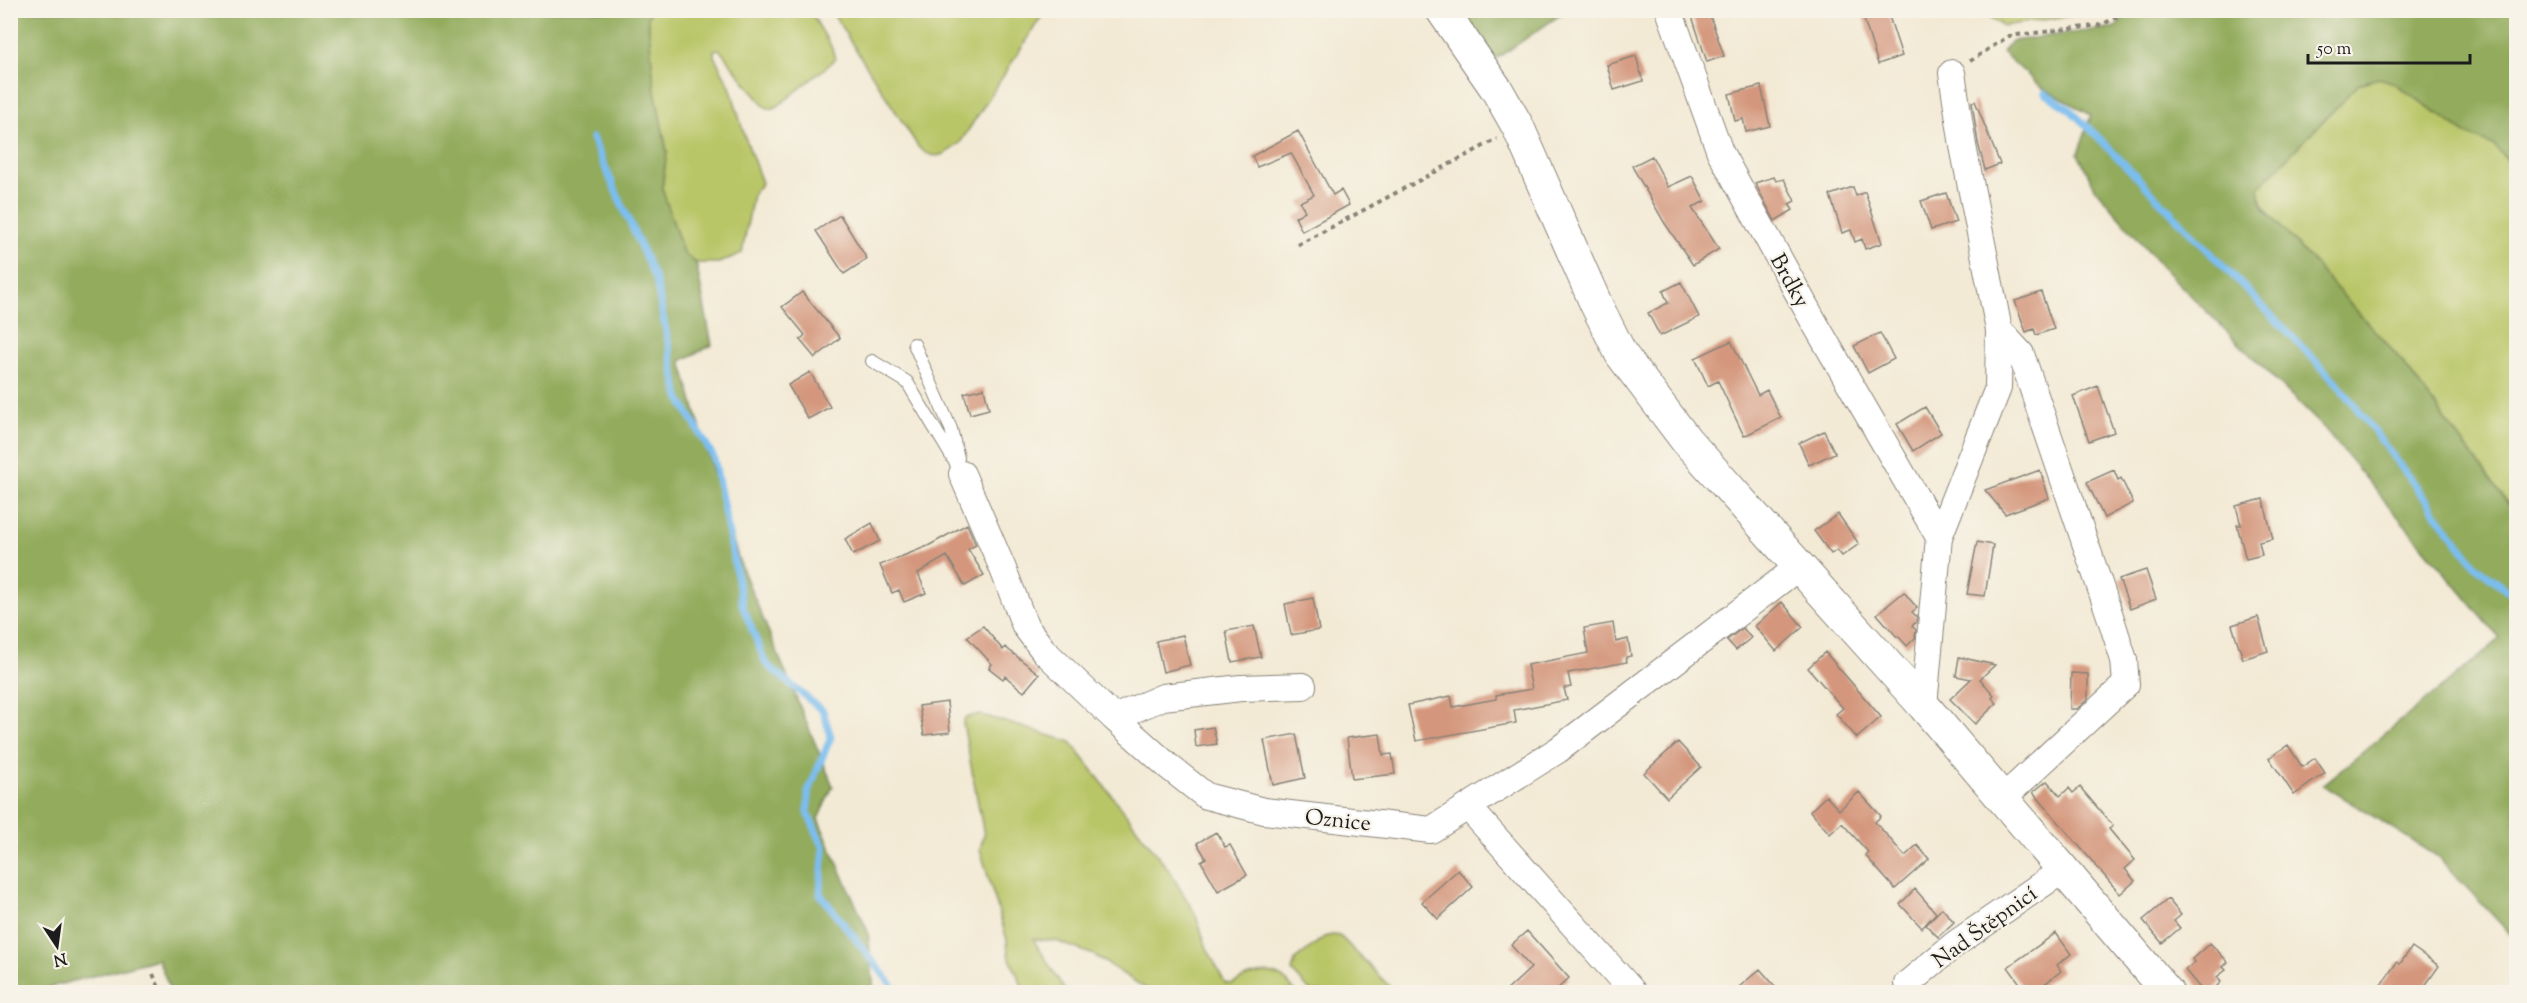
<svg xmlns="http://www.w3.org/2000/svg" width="2527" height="1003" font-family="'Sorts Mill Goudy',serif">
  <rect width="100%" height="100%" fill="#f7f3e8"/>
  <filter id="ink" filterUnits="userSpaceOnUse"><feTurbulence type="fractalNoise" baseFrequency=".0167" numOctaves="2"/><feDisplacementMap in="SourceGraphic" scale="12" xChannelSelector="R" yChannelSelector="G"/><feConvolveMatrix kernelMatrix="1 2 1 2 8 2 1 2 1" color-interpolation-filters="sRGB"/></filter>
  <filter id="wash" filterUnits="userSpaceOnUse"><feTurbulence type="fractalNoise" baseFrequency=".008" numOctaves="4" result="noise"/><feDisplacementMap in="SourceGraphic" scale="24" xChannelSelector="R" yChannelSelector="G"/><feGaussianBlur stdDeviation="1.35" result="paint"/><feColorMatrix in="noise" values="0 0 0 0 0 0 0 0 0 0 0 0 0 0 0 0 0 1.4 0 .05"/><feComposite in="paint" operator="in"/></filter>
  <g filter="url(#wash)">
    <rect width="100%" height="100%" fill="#f3ead5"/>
    <path fill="#b9c668" stroke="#6a7142" stroke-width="1.5" d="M650,11H810L832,48L835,59L829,65L778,106L770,109L764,106L719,49L714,50V56L730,86L744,134L762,183L753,194L742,253L719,263H696L683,253L662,188L667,152L654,86L648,18Z
      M831,11H1045L960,143C945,155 935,162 919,148Z
      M1981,11H2103L2003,26Z
      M2379,78L2394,83L2467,134L2495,146L2516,171V514L2401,360L2282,229C2271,216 2260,205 2259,187L2359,83Z
      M979,714L1071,742L1168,869L1195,913L1207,948L1225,983L1232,984C1246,976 1267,968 1282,978C1287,981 1292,988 1296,992H1151L1094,955L1056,941L1033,939L1066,992H1025L1008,954L1007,940L980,849L984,835L963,723L965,718Z
      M1332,935L1340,936L1395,992H1311L1292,971L1295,960L1324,937Z"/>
    <path fill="#92ab5c" stroke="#57643c" stroke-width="1.5" d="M10,11H650L648,18L654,86L667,152L662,188L683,252L696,263L712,345L681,361L739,561L833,786L818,819L868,932L874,992H171L158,959L31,992H11Z
      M1458,11H1566L1493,61Z
      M2128,11H2516V171L2495,146L2467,134L2394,83L2379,78L2359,84L2259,187L2260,197L2264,208L2401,360L2516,514V940L2437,856L2323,785L2500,639L2324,428L2165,270L2096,190L2078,154L2091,115L2041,87L2002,52L2011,41L2116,27Z"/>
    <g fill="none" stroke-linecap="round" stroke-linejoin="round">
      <path stroke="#7abef0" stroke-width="7" d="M2045,93L2070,110L2097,136L2339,385L2476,566L2516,597
        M592,138L656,281L679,397L714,458L743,607L766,664L823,711L831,737L808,792V814L824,848L820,894L890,983L894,992"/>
    </g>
    <g id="blocks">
      <path fill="#d4977d" d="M1690,10H1708L1724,56L1707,62Z
        M1861,10H1887L1902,56L1878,64Z
        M1636,56L1643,81L1614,90L1607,65Z
        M1761,86L1770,126L1746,132L1743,119L1735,121L1729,94Z
        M1975,101L2000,164L1985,170L1978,143L1972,102Z
        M1298,131L1333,195L1341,190L1349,205L1302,231L1295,217L1305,211L1300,202L1314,195L1291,153L1257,167L1252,156Z
        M1652,156L1668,187L1692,176L1705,201L1692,208L1719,249L1693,265L1664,222L1632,166Z
        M1774,177L1776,181L1784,179L1795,201L1789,204L1793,210L1775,221L1755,183Z
        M1853,187L1856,196L1865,192L1882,243L1865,249L1862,239L1855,242L1851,230L1842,233L1830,195Z
        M1946,193L1956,222L1931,230L1921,201Z
        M840,215L867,259L844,274L816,231Z
        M1681,282L1699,317L1660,336L1648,313L1668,303L1663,291Z
        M802,292L840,338L815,358L800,340L805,335L782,307Z
        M2041,292L2054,329L2036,335L2034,329L2026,332L2015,301Z
        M1880,333L1894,359L1868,373L1854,346Z
        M1731,341L1758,395L1767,390L1781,418L1744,436L1718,381L1708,386L1695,358Z
        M810,372L830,407L808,419L788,385Z
        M2098,386L2114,432L2089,441L2073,396Z
        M984,388L989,409L970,414L964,393Z
        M1925,407L1941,433L1913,451L1897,424Z
        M1824,431L1835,453L1809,465L1799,443Z
        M2040,470L2049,498L2005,514L1985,490Z
        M2114,470L2118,480L2121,478L2133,503L2104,518L2087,482Z
        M2263,499L2273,539L2259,542L2262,555L2246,559L2237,525H2241L2236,506Z
        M1838,514L1859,544L1842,556L1837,550L1831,554L1814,531Z
        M872,523L880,541L853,555L845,539Z
        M967,524L976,545L968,549L984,575L965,586L947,556L918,573L926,593L904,602L899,590L892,593L880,565L928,546Z
        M1977,542L1993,545L1985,596L1967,594Z
        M2146,570L2156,599L2130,609L2119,579Z
        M1904,592L1917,608L1912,612L1917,617L1916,622L1912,626L1916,630L1915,638L1907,646L1898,636L1897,637L1877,614Z
        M1313,598L1319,630L1291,635L1285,604Z
        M1782,602L1803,627L1776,651L1755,626Z
        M2258,617L2268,651L2243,659L2232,625Z
        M1613,623L1616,642L1628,639L1631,656L1626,657L1627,662L1568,673L1571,687L1564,688L1567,700L1514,710L1516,723L1416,741L1408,705L1451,696L1453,707L1496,699V695L1532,689L1527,665L1588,653L1584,628Z
        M983,626L1003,650L1005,647L1039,674L1024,692L1005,676L1003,679L989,668L992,664L967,637Z
        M1254,626L1261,657L1232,662L1226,631Z
        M1743,628L1751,638L1736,650L1727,640Z
        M1183,635L1190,665L1163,672L1156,641Z
        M1825,652L1881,717L1857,738L1836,714L1843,708L1808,668Z
        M1959,657L1995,665L1980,679L1994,695L1992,698L1997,703L1975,724L1950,699L1971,679L1956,676Z
        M2071,673L2088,674V699L2077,709H2070Z
        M947,702L950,732L924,735L919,706Z
        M1213,727L1217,744L1196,747L1194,730Z
        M1296,734L1305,778L1273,785L1264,740Z
        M1380,734L1383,755L1392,754L1395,774L1352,779L1347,738Z
        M1678,742L1701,767L1667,798L1644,773Z
        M2288,745L2302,767L2315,758L2325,773L2294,795L2269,758Z
        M2047,781L2060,796L2069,788L2073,793L2080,787L2113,826L2109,829L2135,860L2125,869L2135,881L2120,894L2033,792Z
        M1859,792L1881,816L1875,822L1905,856L1917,845L1929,859L1895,889L1865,855L1868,852L1842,823L1830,834L1810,811L1826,796L1839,810Z
        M1216,832L1225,847L1230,845L1247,875L1218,891L1201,861L1206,858L1197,843Z
        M1458,870L1473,887L1438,919L1422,902Z
        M1915,889L1936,913L1922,928L1900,904Z
        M2168,899L2181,915L2174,921L2180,928L2162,943L2143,920Z
        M1942,908L1954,922L1938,937L1926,925Z
        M1527,931L1569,978L1553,993H1504L1531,968L1511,945Z
        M2056,933L2071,954L2057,965L2061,971L2033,993H2027L2008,967Z
        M2210,943L2228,962L2223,967L2226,970L2217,977L2221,982L2210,993H2204L2185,970L2195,962L2192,959Z
        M2412,947L2439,966L2420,993H2375L2397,962L2400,964Z
        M1760,969L1781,993H1732Z"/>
    </g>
  </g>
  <g filter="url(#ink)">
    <use href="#blocks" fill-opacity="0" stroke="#888378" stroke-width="1.5"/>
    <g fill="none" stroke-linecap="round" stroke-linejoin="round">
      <defs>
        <path id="service" d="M914,344L951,429L958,458
          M872,361L907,382L962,474"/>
        <path id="minor" d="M1669,10L1720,152L1814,322L1939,537
          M1999,330L2021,354L2110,616L2124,660L2126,684L2002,799
          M962,474L1003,569L1025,626L1044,651L1114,718L1169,767L1206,796L1264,811L1431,830L1558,750L1800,566
          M1924,706L1939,537L1998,388L1999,330L1963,146L1952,73
          M1114,718L1163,697L1241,688L1303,686
          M1469,808L1633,992
          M1907,984L1955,944L2063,870"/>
        <path id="tertiary" d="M1442,10L1497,90L1518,127L1596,304L1621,354L1686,440L1924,706L2167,992"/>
      </defs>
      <use href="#service" stroke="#888378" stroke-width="14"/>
      <use href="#minor" stroke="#888378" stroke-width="28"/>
      <use href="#tertiary" stroke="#888378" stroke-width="34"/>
      <path stroke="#888378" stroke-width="4" stroke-dasharray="4.5 4.5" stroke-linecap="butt" d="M1970,61L2009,36L2102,25L2129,10
        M1298,245L1497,139
        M153,974L161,992"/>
      <use href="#service" stroke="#fff" stroke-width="12"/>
      <use href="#minor" stroke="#fff" stroke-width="26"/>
      <use href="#tertiary" stroke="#fff" stroke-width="32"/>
    </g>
  </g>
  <g text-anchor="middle" stroke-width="4.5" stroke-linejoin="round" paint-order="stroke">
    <g font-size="22" fill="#1c1c1c" stroke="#f7f3e8">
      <text transform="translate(1791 280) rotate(61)" y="8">Brdky</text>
      <text transform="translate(1338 819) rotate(6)" y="8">Oznice</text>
      <text transform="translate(1984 926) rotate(-36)" y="8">Nad Štěpnicí</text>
    </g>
  </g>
  <rect width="2527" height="1003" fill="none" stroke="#f7f3e8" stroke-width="36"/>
  <g transform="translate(57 946) rotate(167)" stroke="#f7f3e8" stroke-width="4.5" paint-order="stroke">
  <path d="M0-4.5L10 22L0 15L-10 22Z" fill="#1c1c1c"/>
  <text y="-9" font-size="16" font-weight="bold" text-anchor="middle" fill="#1c1c1c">N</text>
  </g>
  <path d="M2308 54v9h162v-9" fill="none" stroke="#1c1c1c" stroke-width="3"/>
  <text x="2317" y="54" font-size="18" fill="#1c1c1c" stroke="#f7f3e8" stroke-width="4.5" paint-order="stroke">50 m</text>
</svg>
